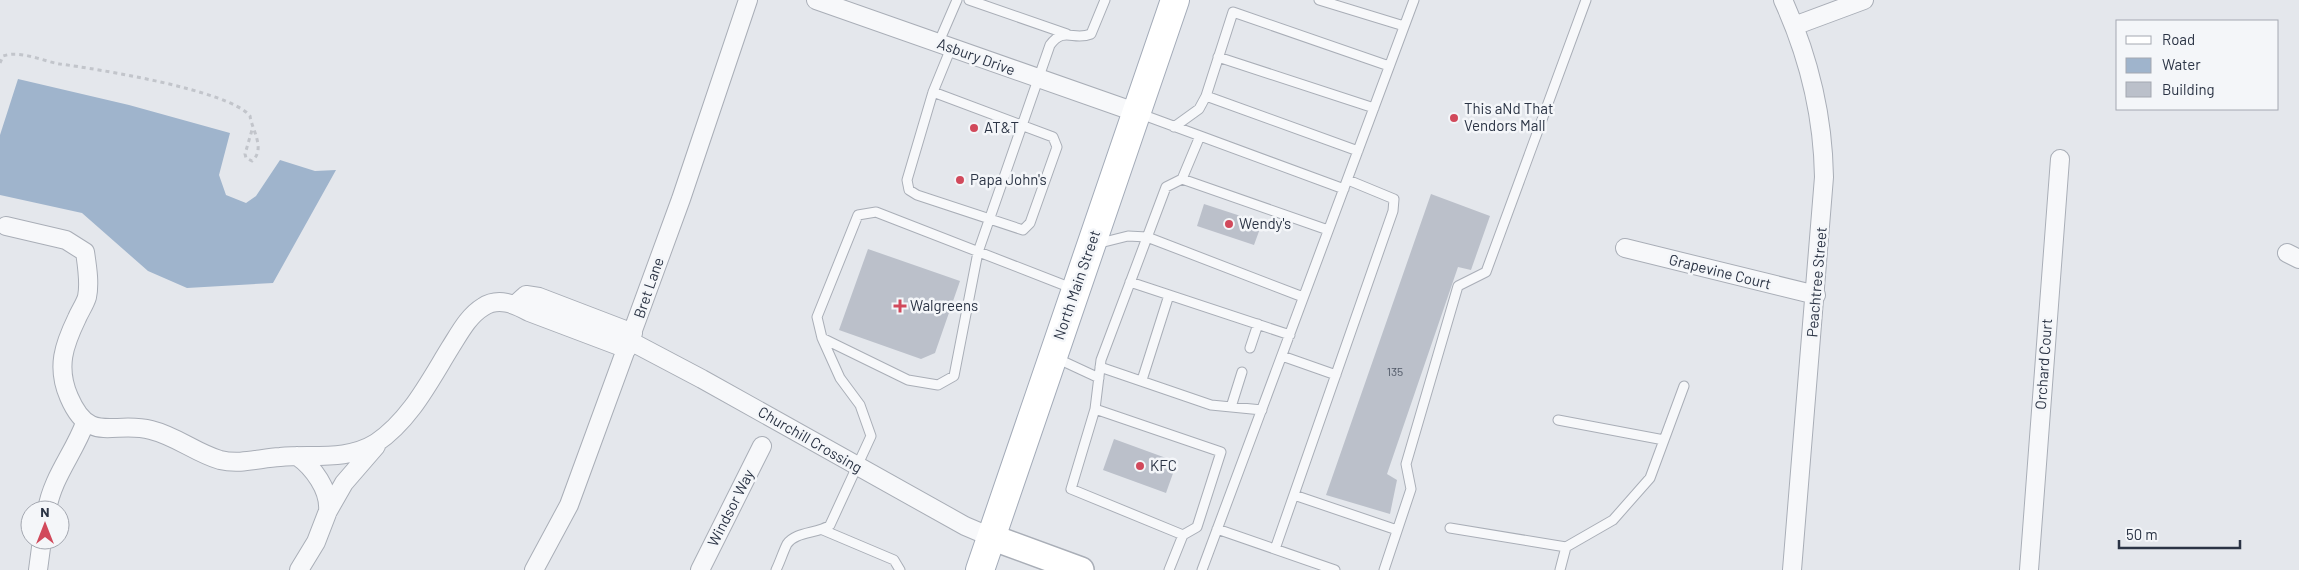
<svg xmlns="http://www.w3.org/2000/svg" width="2299" height="570" font-family="Barlow,sans-serif">
  <rect width="100%" height="100%" fill="#e4e7ec"/>
  <path fill="#9fb4cc" d="M18,79L129,105L230,133L219,175L226,195L246,203L256,196L280,160L315,171L336,170L273,283L187,288L148,271L82,213L0,195V135Z"/>
  <path fill="#bbc0ca" d="M1431,194L1490,216L1471,270L1458,267L1387,474L1397,480L1390,514L1326,495Z
    M1204,204L1262,223L1254,245L1197,226Z
    M868,249L960,281L935,353L921,359L839,330Z
    M1114,439L1177,462L1166,493L1103,470Z"/>
  <g fill="none" stroke-linecap="round" stroke-linejoin="round">
    <defs>
      <path id="lane" d="M969,0L1067,34
        M1319,0L1404,26
        M938,44L957,0
        M1218,57L1374,108
        M933,92L1053,137L1057,147L1030,223L1023,230L917,195L909,190L907,180L933,92L951,48
        M1138,113L1344,189
        M1174,127L1199,109L1206,96
        M1358,151L1206,96L1233,12L1389,66
        M1182,179L1200,136
        M1096,244L1128,236L1147,237L1303,297
        M1130,282L1290,335
        M822,338L908,380L938,385L954,376L978,252L1050,45C1064,26 1073,41 1091,34L1105,0
        M1250,348L1258,324
        M1282,356L1336,375
        M1056,358L1099,378
        M1100,367L1211,405L1262,410
        M1142,380L1169,295
        M1231,407L1242,372
        M1095,409L1221,452L1197,527L1183,535L1169,570
        M1558,420L1664,440
        M1294,495L1397,530
        M1450,528L1566,547
        M1217,529L1335,570
        M823,530L894,560L900,570
        M1183,535L1071,489L1095,409L1101,360L1166,187L1182,179L1328,230
        M1275,549L1393,211L1394,199L1348,180
        M776,570C780,562 783,552 787,544C796,531 818,534 830,525L871,436L860,405L840,378L822,338L817,317L858,215L876,212L1074,289
        M1202,570L1414,0
        M1384,570L1411,489L1406,464L1458,286L1486,272L1586,0
        M1560,570L1566,547L1613,520L1650,478L1684,386"/>
      <path id="street" d="M816,0L1135,112
        M1783,0C1809,57 1823,115 1824,177L1792,570
        M1794,26L1864,0
        M6,226L66,240L85,252C87,266 90,283 87,297C85,304 80,311 77,318C64,345 56,367 69,397C90,446 113,420 151,430C176,436 196,453 220,460C241,465 260,458 280,457C313,454 347,461 376,443C410,420 429,382 450,348C459,334 468,316 483,307C498,297 515,304 529,312L627,349
        M1625,248L1816,295
        M2287,253L2299,259
        M516,304L526,295L539,297L633,333
        M630,341L702,379L965,526L991,537
        M297,456C313,467 330,490 328,511
        M47,510C52,478 74,453 85,423
        M38,570L42,540
        M299,570L316,542L328,511L344,483L376,446
        M534,570L569,505L681,199L748,0
        M700,570L762,446
        M2029,570L2060,159"/>
      <path id="secondary" d="M991,537L1081,570"/>
      <path id="primary" d="M980,570L1175,0"/>
    </defs>
    <use href="#lane" stroke="#a9aeb7" stroke-width="11"/>
    <use href="#street" stroke="#a9aeb7" stroke-width="20"/>
    <use href="#secondary" stroke="#a9aeb7" stroke-width="28"/>
    <use href="#primary" stroke="#a3abb8" stroke-width="30"/>
    <path stroke="#c2c5cb" stroke-width="3" stroke-dasharray="4 4" stroke-linecap="butt" d="M0,63L3,56C21,50 42,61 60,64C97,69 229,90 250,116C252,130 266,149 252,161L246,158L245,154L252,130"/>
    <use href="#lane" stroke="#f7f8fa" stroke-width="9"/>
    <use href="#street" stroke="#f7f8fa" stroke-width="18"/>
    <use href="#secondary" stroke="#fff" stroke-width="25"/>
    <use href="#primary" stroke="#fff" stroke-width="28"/>
  </g>
  <g fill="#d1495b" stroke="#f4f6f9" stroke-width="2">
    <circle cx="1454" cy="118" r="5"/>
    <circle cx="974" cy="128" r="5"/>
    <circle cx="960" cy="180" r="5"/>
    <circle cx="1229" cy="224" r="5"/>
    <path d="M897.5 298.5h5v5h5v5h-5v5h-5v-5h-5v-5h5z"/>
    <circle cx="1140" cy="466" r="5"/>
  </g>
  <g text-anchor="middle" stroke-width="5" stroke-linejoin="round" paint-order="stroke">
    <g font-size="12" fill="#4f5766">
      <text x="1395" y="376">135</text>
    </g>
    <g font-size="15" fill="#2b3445" stroke="#f4f6f9">
      <text transform="translate(976 57) rotate(20)" y="5">Asbury Drive</text>
      <text transform="translate(1720 272) rotate(14)" y="5">Grapevine Court</text>
      <text transform="translate(1817 282) rotate(-85)" y="5">Peachtree Street</text>
      <text transform="translate(1077 285) rotate(-71)" y="5">North Main Street</text>
      <text transform="translate(649 288) rotate(-71)" y="5">Bret Lane</text>
      <text transform="translate(2044 364) rotate(-86)" y="5">Orchard Court</text>
      <text transform="translate(810 440) rotate(30)" y="5">Churchill Crossing</text>
      <text transform="translate(731 508) rotate(-63)" y="5">Windsor Way</text>
    </g>
    <g font-size="15" fill="#2b3445" stroke="#f4f6f9" text-anchor="start">
      <text x="1464" y="114">This aNd That<tspan x="1464" dy="17">Vendors Mall</tspan></text>
      <text x="984" y="133">AT&amp;T</text>
      <text x="970" y="185">Papa John's</text>
      <text x="1239" y="229">Wendy's</text>
      <text x="910" y="311">Walgreens</text>
      <text x="1150" y="471">KFC</text>
    </g>
  </g>
  <rect x="2116" y="20" width="162" height="90" fill="#f4f6f9" stroke="#a4a8b1"/>
  <rect x="2126" y="36" width="25" height="8" fill="#ffffff" stroke="#a4a8b1"/>
  <text x="2162" y="45" font-size="15" fill="#2b3445">Road</text>
  <rect x="2126" y="58" width="25" height="15" fill="#9fb4cc" stroke="#a4a8b1"/>
  <text x="2162" y="70" font-size="15" fill="#2b3445">Water</text>
  <rect x="2126" y="82" width="25" height="15" fill="#bbc0ca" stroke="#a4a8b1"/>
  <text x="2162" y="95" font-size="15" fill="#2b3445">Building</text>
  <g transform="translate(45 525)"><circle r="24" fill="#f4f6f9" stroke="#a4a8b1"/>
  <path d="M0-4L9 19L0 12L-9 19Z" fill="#d1495b"/>
  <text y="-8" font-size="14" font-weight="bold" text-anchor="middle" fill="#2b3445">N</text>
  </g>
  <path d="M2119 540v8h121v-8" fill="none" stroke="#2b3445" stroke-width="2.5"/>
  <text x="2126" y="540" font-size="15" fill="#2b3445" stroke="#f4f6f9" stroke-width="4" paint-order="stroke">50 m</text>
</svg>
